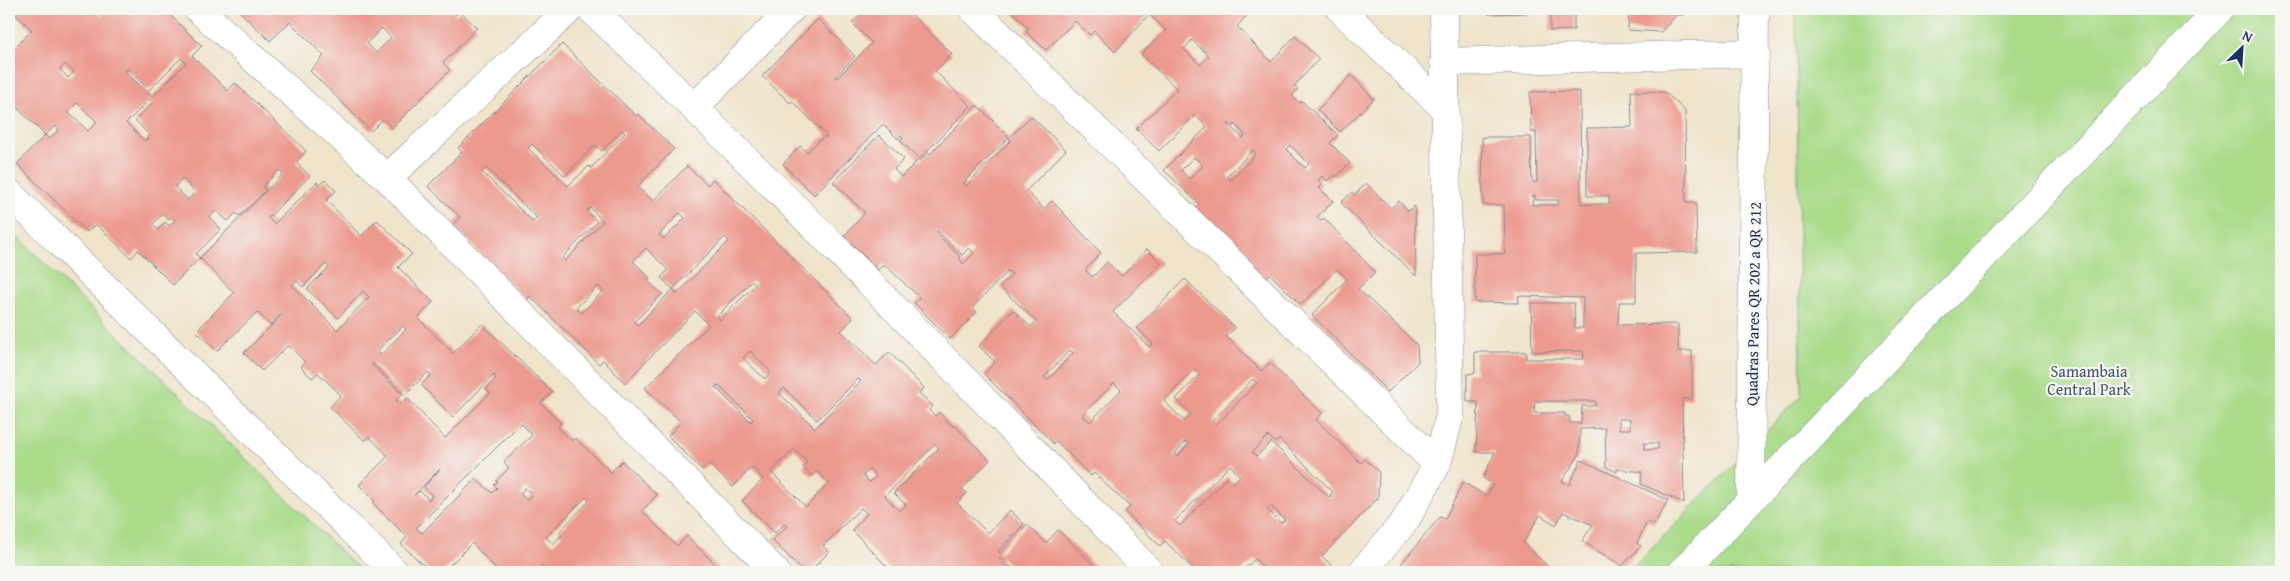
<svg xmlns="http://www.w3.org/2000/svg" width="2290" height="581" font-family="'Gentium Book Plus',serif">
  <rect width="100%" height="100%" fill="#f6f6f2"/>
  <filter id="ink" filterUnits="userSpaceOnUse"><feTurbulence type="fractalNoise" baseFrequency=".02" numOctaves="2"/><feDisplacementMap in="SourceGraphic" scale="10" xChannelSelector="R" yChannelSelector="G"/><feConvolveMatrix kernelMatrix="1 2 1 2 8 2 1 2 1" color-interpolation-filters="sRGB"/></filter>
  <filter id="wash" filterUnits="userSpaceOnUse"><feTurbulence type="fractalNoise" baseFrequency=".0096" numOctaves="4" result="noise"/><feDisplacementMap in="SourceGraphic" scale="20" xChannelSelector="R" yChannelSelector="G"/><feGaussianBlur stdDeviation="1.12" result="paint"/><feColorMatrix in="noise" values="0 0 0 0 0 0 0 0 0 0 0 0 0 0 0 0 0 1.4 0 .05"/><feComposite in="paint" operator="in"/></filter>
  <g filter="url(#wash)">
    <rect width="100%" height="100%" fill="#f0e4ca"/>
    <path fill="#aadc8a" stroke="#628674" d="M1796,9H2281V572H1629L1801,396Z
      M9,229L362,572H9Z"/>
    <g id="blocks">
      <path fill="#ed9a8e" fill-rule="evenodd" d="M10,9H99L96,12L101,16L108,9H155L163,16L167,12L202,46L192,56L228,91L235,83L306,151L296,162L310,176L268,218L274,224L317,182L319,185L325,180L336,191L326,200L361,236L377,220L412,254L398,267L433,302L418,318L453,353L482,324L552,392L541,403L561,423L558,427L572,441L575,438L611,472L622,461L657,495L642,511L677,546L687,536L723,572H549L542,565L539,568L544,572H499L472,543L443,572H431L401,544L407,537L373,503L375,501L359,485L388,456L369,436L365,441L330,407L341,395L318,373L312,378L301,367L305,362L288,345L262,371L244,353L283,314L282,313L270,325L257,312L217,351L196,331L234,293L200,258L283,174L279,170L264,185L263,188L266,190L239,216L236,213L228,221L216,211L209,217L221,229L196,254L200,258L173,285L138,250L131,258L96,224L87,232L17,164L45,135L49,139L59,130L55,126L45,135L9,100V53L32,30ZM181,58L186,63L152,97L125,71L128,69L149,90ZM65,64L74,72L68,78L60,69ZM150,99L153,102L135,120L150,136L145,141L126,123ZM77,103L97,122L88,131L68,112ZM182,178L195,192L188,200L175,187ZM163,214L169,219L171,217L175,220L169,226L165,222L158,230L153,224ZM326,264L329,267L307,289L338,318L363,291L369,297L337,330L292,285L297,281L303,287ZM403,326L406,329L381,355L377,351ZM373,363L405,395L428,372L431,375L421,385L453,417L494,375L496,378L486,389L490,393L445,438L407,398L401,404L396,400L402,394L372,365ZM521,423L532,435L504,462L509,468L496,481L498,482L494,485L497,488L492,493L476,479L422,533L416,528ZM440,469L424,487L432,496L429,500L420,491L414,495ZM525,488L532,494L527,500L520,494ZM586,497L589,501L559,532L562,535L553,544L546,537Z
        M237,9H450L456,15L460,11L477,28L443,63L450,70L392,128L383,119L371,131L310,71L324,56L290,22L270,41ZM382,28L391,38L376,53L367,43Z
        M867,9H906L952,54L935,71L971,106L919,159L900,140L903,137L901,135L898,139L883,124L814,195L783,164L800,146L807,152L824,136L826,138L827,136L792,101L790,103L762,76L818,19L855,56L835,77L837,78L872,43L852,23Z
        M1009,9H1154L1115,52L1094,31L1090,35L1075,21L1046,50L1025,31L1029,28Z
        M1157,9H1254L1237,26L1271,62L1295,36L1319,59L1294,86L1298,89L1292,96L1300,103L1302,101L1338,135L1330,143L1350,163L1336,177L1333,175L1327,181L1322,176L1318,180L1322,184L1319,188L1333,201L1317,217L1321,221L1324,218L1375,272L1358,289L1417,345L1418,362L1388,392L1312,315L1347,279L1337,269L1301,305L1270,274L1262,281L1194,210L1199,204L1164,170L1207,127L1195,115L1159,151L1136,129L1177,89L1141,54L1166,30L1151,16ZM1192,40L1209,56L1200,65L1184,49ZM1229,123L1233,127L1235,124L1245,135L1243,138L1228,125ZM1290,145L1309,164L1305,168L1286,149ZM1253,150L1256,154L1231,180L1227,176ZM1194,157L1203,166L1189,179L1181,170Z
        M1478,9H1530V13L1488,14V10L1478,11Z
        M1550,9H1574V30L1550,31Z
        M1629,9H1683V15H1676L1661,32L1628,30Z
        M562,44L636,116L638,114L674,149L637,187L653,201L687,166L708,185L713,179L853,318L841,331L876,365L889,352L924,388L919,393L933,406L929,410L935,416L939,412L953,427L954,425L990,460L962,489L967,493L957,503L988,533L1010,510L1024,524L998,551L1000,553L1027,524L1046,543L1058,530L1101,572H1016L1001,557L999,559L1012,572H892L852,530L867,514L861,508L823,546L829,552L809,572H804L772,540L787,526L784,524L775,533L742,501L763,479L752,467L733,487L709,464L702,470L668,436L681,422L645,388L709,325L695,311L625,383L603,360L599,364L530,296L527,300L491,265L453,224L460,217L428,186L462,152L458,148ZM622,130L625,133L591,168L589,166L568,186L528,148L532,144L565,176L595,145L602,151ZM486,168L537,218L533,222L482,172ZM590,208L603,221L565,261L562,258L597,222L587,211ZM680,213L685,218L664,239L659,235ZM725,237L729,241L677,294L673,289L638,325L634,322L662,294L647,280L650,278L633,261L646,248L668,270L661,278L673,289ZM752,281L756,284L720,320L717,316ZM598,286L603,291L582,313L576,308ZM750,351L771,372L765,379L743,358ZM858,379L861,381L815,428L779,393L784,388L817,420ZM718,385L753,419L751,422L715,387ZM935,444L939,448L894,493L906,505L899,511L885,496ZM794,449L807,462L803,467L812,476L817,471L829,483L806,507L771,472ZM870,469L876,476L870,482L863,476Z
        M1351,75L1374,99L1340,132L1317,110Z
        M1580,91L1581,204H1609V196H1587V128L1632,127L1631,91L1665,92L1685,111L1686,203H1696L1697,252L1636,253V302H1619L1618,325L1678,324V351H1692V399H1682L1684,503L1641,484L1642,472L1617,469V472L1606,467L1605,428L1580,429L1579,455L1562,481L1569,485L1581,460L1668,500L1654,525L1647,522L1637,543L1641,546L1622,566L1582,541L1593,525L1563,512L1556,525L1540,515L1523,543L1554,572H1410L1401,564L1440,517L1445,519L1463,482L1486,496L1493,485L1483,478L1495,452H1476L1478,402H1467V374L1475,373V352H1526V359H1584L1583,351L1532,352L1531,303H1574L1575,328H1583V298L1518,296L1519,303L1475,302V254H1505L1504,205H1483L1482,137H1531L1532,182H1537L1536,132H1531L1530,92ZM1533,195H1535V200H1558V205H1532ZM1535,401H1595L1596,406H1582L1581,423H1570L1569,416H1565V413H1534ZM1619,419H1630V429H1619ZM1644,443H1658V449L1645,450Z
        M977,105L1009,137L963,183L966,186L1011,140L1009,138L1031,116L1066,150L1026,191L1044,209L1052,201L1101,253L1086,269V271L1093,277L1107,262L1122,276L1147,249L1161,263L1113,312L1149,347L1153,344L1137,328L1185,279L1235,328L1226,336L1261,371L1270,363L1322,413L1316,420L1361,463L1365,459L1379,472L1378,498L1322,556L1334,568L1330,572H1268L1255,559L1241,572H1197L1165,541L1160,546L1125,512L1130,507L1094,473L1091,476L1056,441L1054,444L984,374L995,362L979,346L1013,310L1031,327L1036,321L1000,287L1012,274L1008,271L972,308L977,312L950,339L914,303L920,298L884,264L878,270L844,236L865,213L833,182L879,135L904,159L894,169L901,177L919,159L920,161L928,152L930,154ZM937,231L962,255L969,248L974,253L963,264L959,258L960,257L936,233ZM1070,350L1073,353L1048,380L1044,377ZM1194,369L1200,374L1176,399L1191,414L1184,421L1164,401ZM1253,379L1257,383L1216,425L1212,421ZM1114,383L1121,390L1090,422L1082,415ZM1268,436L1276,443L1279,439L1333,492L1330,495L1332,496L1330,498L1271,442L1257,456L1252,452ZM1186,441L1189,444L1177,457L1174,454ZM1230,465L1240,476L1233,483L1227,477L1180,526L1175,521ZM1271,506L1285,520L1281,523L1267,509Z
        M1366,183L1391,208L1399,201L1408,211L1415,206L1416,276L1341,203L1352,192L1355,195Z"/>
    </g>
  </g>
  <g filter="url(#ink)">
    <use href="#blocks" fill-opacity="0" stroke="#868a94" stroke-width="1"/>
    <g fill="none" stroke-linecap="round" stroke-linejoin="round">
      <defs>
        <path id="street" d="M198,9L387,178L776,572
          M591,9C784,191 967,382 1150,572
          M973,9L1437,464
          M1340,9L1445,109
          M1444,62L1756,53
          M695,107L791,9
          M387,178L570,9
          M9,193L395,572
          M1751,500L2220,9
          M1362,572L1405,521L1437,464L1450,415L1444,9"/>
        <path id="secondary" d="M1682,572L1751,500L1755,9"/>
      </defs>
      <use href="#street" stroke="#868a94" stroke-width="29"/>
      <use href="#secondary" stroke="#868a94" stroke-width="29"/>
      <use href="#street" stroke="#fff" stroke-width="28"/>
      <use href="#secondary" stroke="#fff" stroke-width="28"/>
    </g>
  </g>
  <g text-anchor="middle" stroke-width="4.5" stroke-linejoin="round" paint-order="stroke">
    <g font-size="16" fill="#1b2f5e" stroke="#f6f6f2">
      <text transform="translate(1753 304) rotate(-89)" y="6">Quadras Pares QR 202 a QR 212</text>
    </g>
    <g font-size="16" fill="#3f5a69" stroke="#f6f6f2">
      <text x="2089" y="377">Samambaia<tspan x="2089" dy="18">Central Park</tspan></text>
    </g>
  </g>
  <rect width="2290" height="581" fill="none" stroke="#f6f6f2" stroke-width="30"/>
  <g transform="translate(2242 48) rotate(25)" stroke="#f6f6f2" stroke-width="4" paint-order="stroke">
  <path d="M0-4L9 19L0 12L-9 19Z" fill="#1b2f5e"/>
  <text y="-8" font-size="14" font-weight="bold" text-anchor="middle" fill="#1b2f5e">N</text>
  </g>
</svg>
